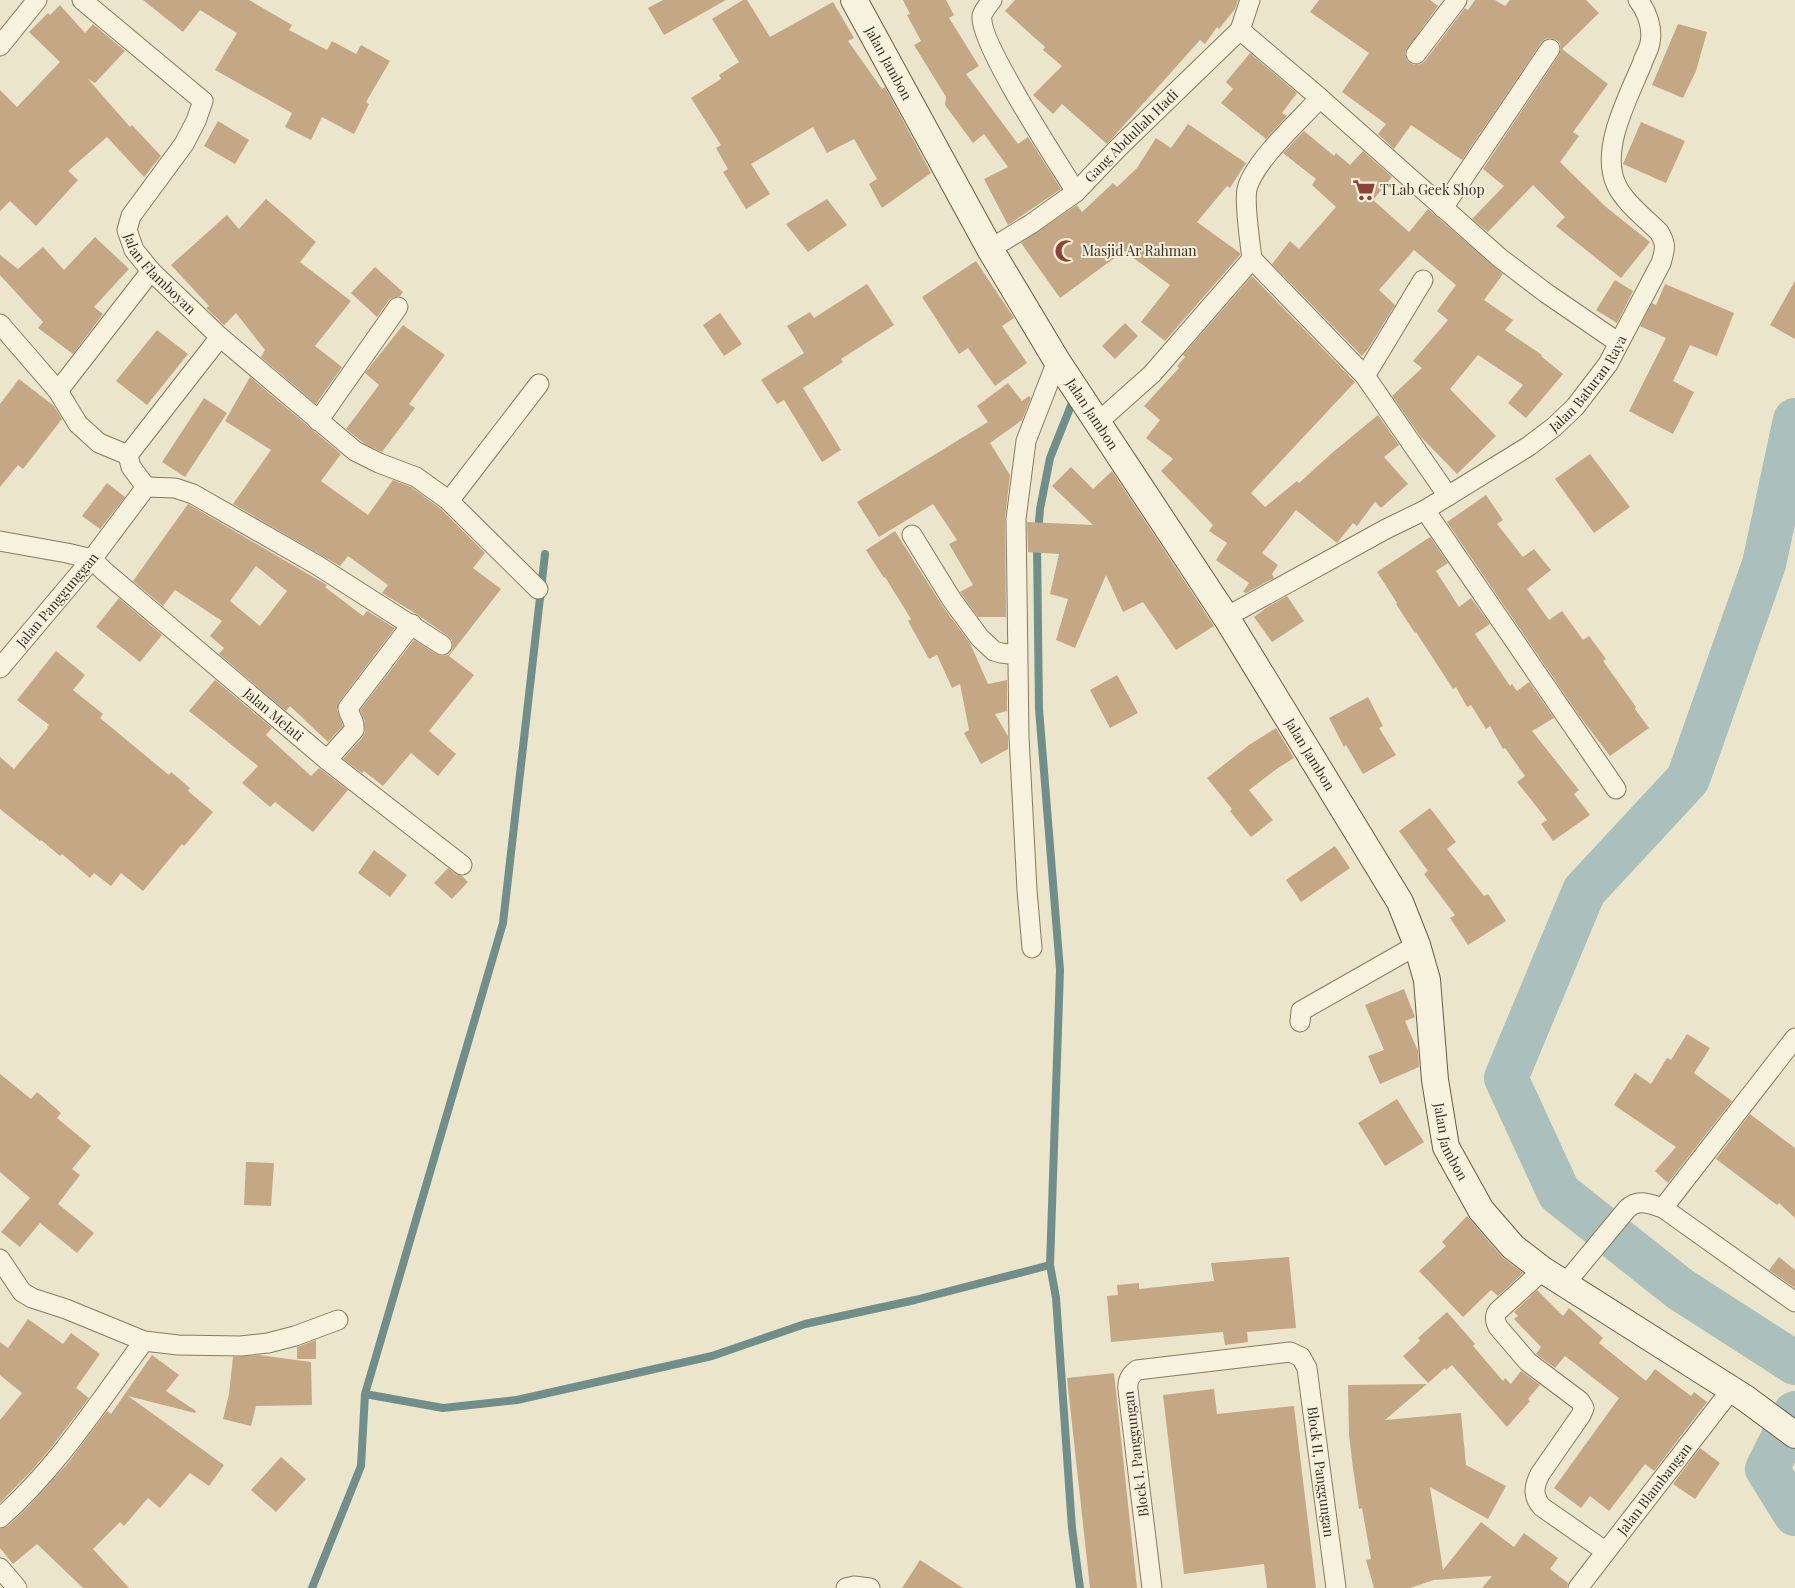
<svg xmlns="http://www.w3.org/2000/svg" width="1795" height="1588" font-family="'Playfair Display',serif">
  <rect width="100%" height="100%" fill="#ebe5cc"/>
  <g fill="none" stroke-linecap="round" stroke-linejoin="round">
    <path stroke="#728e8b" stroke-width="8" d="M1038,533L1040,509L1050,458L1072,403
      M1037,544L1039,709L1060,970L1050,1265L1056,1298L1072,1528L1080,1588
      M545,554L503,923L365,1394L443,1408L517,1400L712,1356L805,1324L915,1300L1050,1265
      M312,1588L361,1466L365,1394"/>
    <path stroke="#abc0bc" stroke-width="44" d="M1795,420L1764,564L1688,779L1584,891L1506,1078L1559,1193L1680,1289L1795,1363
      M1795,1413L1767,1469L1795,1514"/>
  </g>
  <path fill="#c4a886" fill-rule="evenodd" d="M143,0H249L292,25L289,30L327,50L332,41L356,54L361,45L390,61L366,102L369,104L354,134L322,117L311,140L285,127L292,113L215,70L237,33L200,10L183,32Z
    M663,0H726L664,35L648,8Z
    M743,0H747L770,37L833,2L854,38L848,41L882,89L885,87L931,173L882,208L869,184L877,179L854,139L827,153L813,127L751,164L770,194L746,209L723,172L728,169L716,148L721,145L691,98L721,79L719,75L739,62L712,19Z
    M903,0H946L954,15L949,18L979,66L966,74L1018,144L1028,137L1061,189L1008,225L984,179L1008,167L984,134L973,143L945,105L946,97L914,45L921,41L907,15L910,14Z
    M1015,0H1238L1235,9L1219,29L1217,27L1205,44L1200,40L1107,144L1062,104L1053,114L1033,95L1062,66L1043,50L1045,47L1005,11Z
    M1319,0H1430L1438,6L1405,52L1406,59L1410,63L1415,65L1421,64L1425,61L1465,8L1468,10L1475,0H1495L1505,6L1510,0H1586L1599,13L1562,49L1608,84L1573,132L1579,136L1560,162L1606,207L1650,242L1621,278L1556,226L1565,217L1533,185L1488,232L1472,219L1504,186L1483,169L1559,55L1561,49L1560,44L1557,40L1550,38L1545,39L1541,43L1462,160L1411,125L1394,149L1378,134L1386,124L1342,92L1369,53L1310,12Z
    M60,5L85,33L93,24L125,51L95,83L88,79L130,127L132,125L161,156L144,177L107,137L68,171L78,180L36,226L10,201L0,211V90L17,107L60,62L29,32L48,13L50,15Z
    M1678,24L1707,32L1696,71L1683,98L1652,85Z
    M1250,53L1297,93L1282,113L1287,116L1266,139L1221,103L1233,89L1226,82Z
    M218,121L249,140L235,164L204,146Z
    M1641,122L1685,141L1666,183L1623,164Z
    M1188,124L1246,163L1230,188L1227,186L1197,222L1240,253V255L1165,341L1141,322L1170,285L1124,251L1060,298L1021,243L1077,205L1082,212L1113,183L1117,187L1137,168L1156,138L1171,148Z
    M1304,131L1334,156L1336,153L1350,165L1363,151L1392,177L1373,200L1409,232L1428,209L1503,274L1484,300L1513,320L1505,330L1542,355L1541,356L1563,374L1526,418L1508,403L1523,385L1478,355L1450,389L1496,436L1457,474L1421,437L1392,396L1422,368L1413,361L1448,320L1437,311L1456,285L1414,250L1379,290L1395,305L1368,349L1362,356L1272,264L1290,241L1299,249L1336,207L1312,185L1316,179L1283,153Z
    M266,199L316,242L300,262L351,301L315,346L342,367L316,404L261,357L265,350L236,313L224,325L206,308L209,306L171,265L227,215L239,229Z
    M827,199L847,225L808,252L786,224Z
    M95,237L129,269L94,307L103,314L73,354L38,328L43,322L0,275V255L18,269L43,247L64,270Z
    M976,261L1014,318L1002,326L1027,363L995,386L968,348L959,354L922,297Z
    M375,267L403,292L400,296L394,297L389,300L377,317L351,293Z
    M1252,276L1355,382L1251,493L1265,507L1297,481L1299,483L1332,453L1378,415L1399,445L1384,457L1408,484L1381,508L1375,502L1357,526L1353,523L1337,543L1296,510L1262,553L1278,565L1272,574L1274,578L1246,593L1243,592L1249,583L1216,560L1227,543L1209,531L1213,525L1161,471L1173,459L1146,438L1160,420L1144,406L1179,368L1177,366L1185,357L1183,355Z
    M1615,280L1633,291L1617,323L1596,310Z
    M1795,281V339L1770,325Z
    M867,284L894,325L841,359L843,362L803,388L841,450L822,462L784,400L777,404L761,380L804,353L787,326L810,312L814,318Z
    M1665,284L1734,313L1717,356L1690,345L1673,381L1694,392L1673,434L1629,411L1666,338L1640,326L1652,303L1656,305Z
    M720,313L742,344L724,356L703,325Z
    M1125,323L1138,336L1115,359L1102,346Z
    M403,325L445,355L409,404L415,408L382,452L365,444L346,429L379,385L365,373Z
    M157,330L188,354L147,405L116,381Z
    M250,377L341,454L321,481L368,515L393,480L411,487L441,509L485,553L473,568L501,589L449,656L474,675L429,731L456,754L438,776L411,753L383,786L364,771L362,773L343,759L362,738L365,732V721L360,710L414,640L436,654L442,656L448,655L452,651L453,645L452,640L448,636L418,615L382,593L388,585L348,556L340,566L233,504L271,450L225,421Z
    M19,379L54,406L62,419L23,469L18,465L0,487V404Z
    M1008,383L1022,401L1029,396L1031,398L1022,420L990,443L1010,475L1005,519L1006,617H978L960,592L973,585L949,544L957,540L933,504L879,537L857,502L988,422L977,406Z
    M204,398L227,413L185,477L162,462Z
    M1590,454L1630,507L1594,533L1555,479Z
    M1071,467L1093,489L1112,471L1214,626L1176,650L1143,602L1123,612L1106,575L1075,648L1056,640L1068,599L1050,594L1059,554L1028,552L1027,522L1093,525L1052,486Z
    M107,483L125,497L100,529L82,516Z
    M1486,495L1503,520L1497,524L1523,557L1534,549L1551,570L1527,589L1549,620L1562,611L1583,640L1589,636L1606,659L1603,661L1636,707L1635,709L1649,728L1610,756L1578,714L1447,522Z
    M188,504L327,585L325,587L363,616L367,611L395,628L339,702L337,710L343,726L328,742L290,706L286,711L219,654L224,648L210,636L222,621L175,590L163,606L133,581ZM256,566L287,591L260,626L230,601Z
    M895,531L943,607L970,643L988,684L1007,680V711L995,714L1008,736V749L981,764L964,733L969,730L960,684L952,688L937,655L929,659L908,621L911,619L885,577L884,578L866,550Z
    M1430,537L1448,563L1436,571L1459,607L1471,598L1490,624L1475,634L1510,686L1512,684L1517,691L1529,682L1554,718L1532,731L1579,790L1574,794L1590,815L1553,841L1541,824L1547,820L1517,782L1525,776L1505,748L1503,749L1490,726L1486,729L1471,705L1467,707L1456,687L1453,689L1416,632L1415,633L1396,604L1397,603L1377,572Z
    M1287,596L1304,621L1272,642L1254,617L1266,608Z
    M119,598L162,635L140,662L96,627Z
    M56,651L85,675L73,690L103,714L100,718L169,775L171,772L190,788L188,791L213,812L184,846L182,844L143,891L121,873L111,886L94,873L90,878L62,854L60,856L41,840L40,841L0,809V757L14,769L48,728L47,727L49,725L17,700Z
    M1117,675L1138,713L1110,728L1090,690Z
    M215,680L272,728L266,735L311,776L319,768L348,790L313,832L275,802L270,807L242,783L258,766L189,711Z
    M1368,697L1383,726L1379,728L1396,755L1363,774L1346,745L1344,747L1329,718Z
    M1276,728L1294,758L1278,768L1249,790L1273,820L1251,837L1230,811L1232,809L1207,778L1249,745Z
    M1430,808L1456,842L1447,849L1484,896L1488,894L1506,921L1468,945L1450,918L1455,915L1424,874L1428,871L1399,831Z
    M1335,846L1350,868L1301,902L1286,880Z
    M374,850L407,875L390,897L358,873Z
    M448,868L456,874L462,876L468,882L452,899L434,883Z
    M1404,989L1415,1017L1405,1021L1418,1051L1419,1067L1380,1084L1368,1056L1384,1050L1365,1005Z
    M1687,1034L1710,1048L1694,1073L1732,1101L1668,1183L1655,1171L1676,1147L1614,1105L1635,1073L1651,1084L1667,1058L1671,1060Z
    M0,1074L31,1099L37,1092L61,1113L57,1118L91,1146L72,1169L80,1175L58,1204L94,1233L77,1253L40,1223L20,1247L1,1232L30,1198L0,1172Z
    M1397,1099L1424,1142L1385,1166L1358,1123Z
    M1750,1114L1795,1148V1218L1779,1203L1777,1205L1716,1159Z
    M246,1162L274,1163L271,1206L244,1205Z
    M1467,1216L1502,1257L1523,1273L1498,1296L1491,1290L1463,1317L1419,1271L1446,1246L1442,1242Z
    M1289,1257L1296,1328L1247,1332L1248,1342L1225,1345L1223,1332L1111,1342L1107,1296L1118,1295L1117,1285L1139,1283V1289L1214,1281L1211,1263Z
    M1779,1257L1795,1270V1288L1769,1270Z
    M1537,1290L1563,1316L1569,1308L1603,1338L1599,1343L1646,1381L1655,1369L1691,1396L1694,1392L1707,1402L1654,1471L1645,1464L1609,1511L1590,1496L1581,1508L1554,1488L1619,1398L1565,1356L1555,1368L1536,1354L1541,1347L1514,1319L1518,1316L1514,1312Z
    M1447,1312L1475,1344L1473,1346L1503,1381L1505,1378L1511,1384L1521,1371L1540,1385L1528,1399L1530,1401L1507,1427L1452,1365L1446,1370L1445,1368L1428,1383L1403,1356L1420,1341L1418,1338Z
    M28,1319L63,1344L71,1333L100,1354L76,1388L89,1398L50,1449L32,1470L0,1503V1420L22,1393L0,1375V1342L8,1348Z
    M316,1340V1359H297V1347Z
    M152,1355L179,1375L166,1391L196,1411L195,1413L128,1396L224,1465L209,1486L190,1473L160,1508L148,1498L124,1526L120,1522L93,1549L129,1588H83L37,1544L13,1564L0,1548V1529L8,1526L29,1506L68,1463L107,1411L111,1414Z
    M259,1355L311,1362L312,1405L256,1406L251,1426L223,1419L229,1394L233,1357Z
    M1114,1373L1137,1588H1090L1067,1378Z
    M1427,1384L1385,1420L1461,1413L1466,1465L1506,1486L1488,1519L1430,1487L1443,1570L1481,1522L1514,1547L1524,1533L1558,1558L1550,1569L1568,1583L1567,1588H1482L1492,1576L1434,1580L1410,1588H1374L1366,1560L1371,1559L1362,1508L1359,1509L1353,1468L1349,1435L1348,1385Z
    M1214,1389L1217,1414L1294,1406L1316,1588H1267L1264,1564L1184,1574L1163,1395Z
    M1700,1448L1720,1463L1695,1499L1673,1484Z
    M281,1457L306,1479L276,1512L251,1490Z
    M920,1560L963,1588H902Z"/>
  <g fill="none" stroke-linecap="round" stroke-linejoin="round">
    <defs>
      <g id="minor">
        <path id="s1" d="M82,0L203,101L196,121L184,144L131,216L127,230L134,250L151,271L220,337L355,451L379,463L416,477L448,500L538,589"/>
        <path d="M992,0C989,4 983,11 982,16C978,42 1059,164 1076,192"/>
        <path d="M1240,30L1320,98L1500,258L1546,293L1619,343"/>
        <path d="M0,46L37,0"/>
        <path d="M1416,54L1457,0"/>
        <path d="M1443,208L1550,49"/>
        <path id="s2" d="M990,249L1031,224L1076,192L1118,148L1240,30L1250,0"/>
        <path d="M1252,259L1365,376L1448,496"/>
        <path d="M0,324L58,391L78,424L99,443L128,455"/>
        <path d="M1365,376L1423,280"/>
        <path d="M58,391L151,271"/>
        <path d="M318,421L398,307"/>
        <path d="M1097,423L1152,374L1252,259C1250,242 1244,203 1247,189C1254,161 1300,120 1320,98"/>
        <path d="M146,487L175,488L193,494L317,565L442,645"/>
        <path d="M146,487L131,467L128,455L220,337"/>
        <path d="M449,501L539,384"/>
        <path d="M1425,510L1616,789"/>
        <path d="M912,535L952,600L980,638L994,651L1001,653L1017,655"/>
        <path d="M0,541L67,553L92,559"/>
        <path id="s3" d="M92,559L104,571L327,760L354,730C356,722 349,716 348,708L412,624"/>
        <path id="s4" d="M1226,617L1386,529L1425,510L1529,446L1554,427L1575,407L1608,364L1661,263C1665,249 1667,245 1659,232C1646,219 1623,201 1616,184C1600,149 1628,98 1642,64C1644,57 1649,50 1650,43C1653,28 1647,11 1638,0"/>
        <path id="s5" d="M0,668L92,559L146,487"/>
        <path d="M327,760L462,865"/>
        <path d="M1032,948L1027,890L1019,737L1016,519L1026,441L1057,361"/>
        <path d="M1300,1022L1301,1011L1417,945"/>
        <path d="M1663,1208L1795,1038"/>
        <path d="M0,1259L22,1292L32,1298L66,1309L144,1341L178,1345L241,1346L268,1343L295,1336L338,1320"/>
        <path d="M1543,1270L1498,1311C1494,1316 1495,1321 1498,1327L1528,1362L1580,1401L1584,1408L1581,1415L1540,1474C1534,1486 1532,1496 1542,1507L1605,1551"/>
        <path d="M1564,1285L1627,1209C1638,1198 1650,1204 1663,1208L1795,1302"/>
        <path d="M0,1518C57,1468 99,1402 144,1341"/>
        <path d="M0,1568L17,1588"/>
        <path d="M846,1588L854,1586L870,1588"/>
        <path id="s6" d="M1152,1588L1128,1390C1127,1381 1130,1375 1137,1370L1290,1352L1301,1357L1307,1368L1336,1588"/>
        <path id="s7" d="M1578,1588L1731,1390"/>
      </g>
      <g id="secondary">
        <path id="s8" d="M854,0L990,249L1057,361L1226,617L1400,902L1417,945L1427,980L1435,1080L1446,1147L1481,1210L1513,1247L1543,1270L1745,1398L1795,1435"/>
      </g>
    </defs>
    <use href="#minor" stroke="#867a61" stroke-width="21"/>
    <use href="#secondary" stroke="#685b44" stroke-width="28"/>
    <use href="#minor" stroke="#f6f2de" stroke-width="19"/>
    <use href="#secondary" stroke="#f6f2de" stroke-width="26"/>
  </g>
  <defs>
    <symbol id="supermarket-bare" viewBox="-9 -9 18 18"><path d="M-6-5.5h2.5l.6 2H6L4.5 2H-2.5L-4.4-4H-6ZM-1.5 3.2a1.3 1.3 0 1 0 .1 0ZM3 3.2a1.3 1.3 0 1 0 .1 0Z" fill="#8e4338" stroke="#f3efda" stroke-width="2.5" paint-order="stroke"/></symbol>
    <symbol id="mosque-bare" viewBox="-9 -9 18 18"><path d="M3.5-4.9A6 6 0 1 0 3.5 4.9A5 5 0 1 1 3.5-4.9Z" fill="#8e4338" stroke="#f3efda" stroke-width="2.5" paint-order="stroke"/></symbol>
  </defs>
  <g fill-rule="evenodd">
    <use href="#supermarket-bare" x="1348" y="174" width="32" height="32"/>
    <use href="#mosque-bare" x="1050" y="235" width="32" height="32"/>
  </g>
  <g text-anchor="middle" stroke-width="4" stroke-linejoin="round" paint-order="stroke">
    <g font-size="14" fill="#383023" stroke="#f3efda">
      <text dy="5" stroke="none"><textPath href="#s8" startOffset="72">Jalan Jambon</textPath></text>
      <text dy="5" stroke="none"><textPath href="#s2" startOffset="182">Gang Abdullah Hadi</textPath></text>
      <text dy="5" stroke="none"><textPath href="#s1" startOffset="364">Jalan Flamboyan</textPath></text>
      <text dy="5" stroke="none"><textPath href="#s4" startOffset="435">Jalan Baturan Raya</textPath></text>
      <text dy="5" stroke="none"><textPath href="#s8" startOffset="478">Jalan Jambon</textPath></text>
      <text dy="5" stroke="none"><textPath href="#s5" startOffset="89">Jalan Panggunggan</textPath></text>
      <text dy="5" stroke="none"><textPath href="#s3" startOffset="239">Jalan Melati</textPath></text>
      <text dy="5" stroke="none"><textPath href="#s8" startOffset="882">Jalan Jambon</textPath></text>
      <text dy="5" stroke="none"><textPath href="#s8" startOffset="1302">Jalan Jambon</textPath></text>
      <text transform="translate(1136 1454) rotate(-97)" y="5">Block I, Panggungan</text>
      <text dy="5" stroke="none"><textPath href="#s6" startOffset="506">Block II, Panggungan</textPath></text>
      <text dy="5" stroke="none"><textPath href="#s7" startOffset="125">Jalan Blambangan</textPath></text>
    </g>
    <g font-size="14" fill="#383023" stroke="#f3efda" text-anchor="start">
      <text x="1380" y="195">T'Lab Geek Shop</text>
      <text x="1082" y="256">Masjid Ar Rahman</text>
    </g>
  </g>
</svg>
